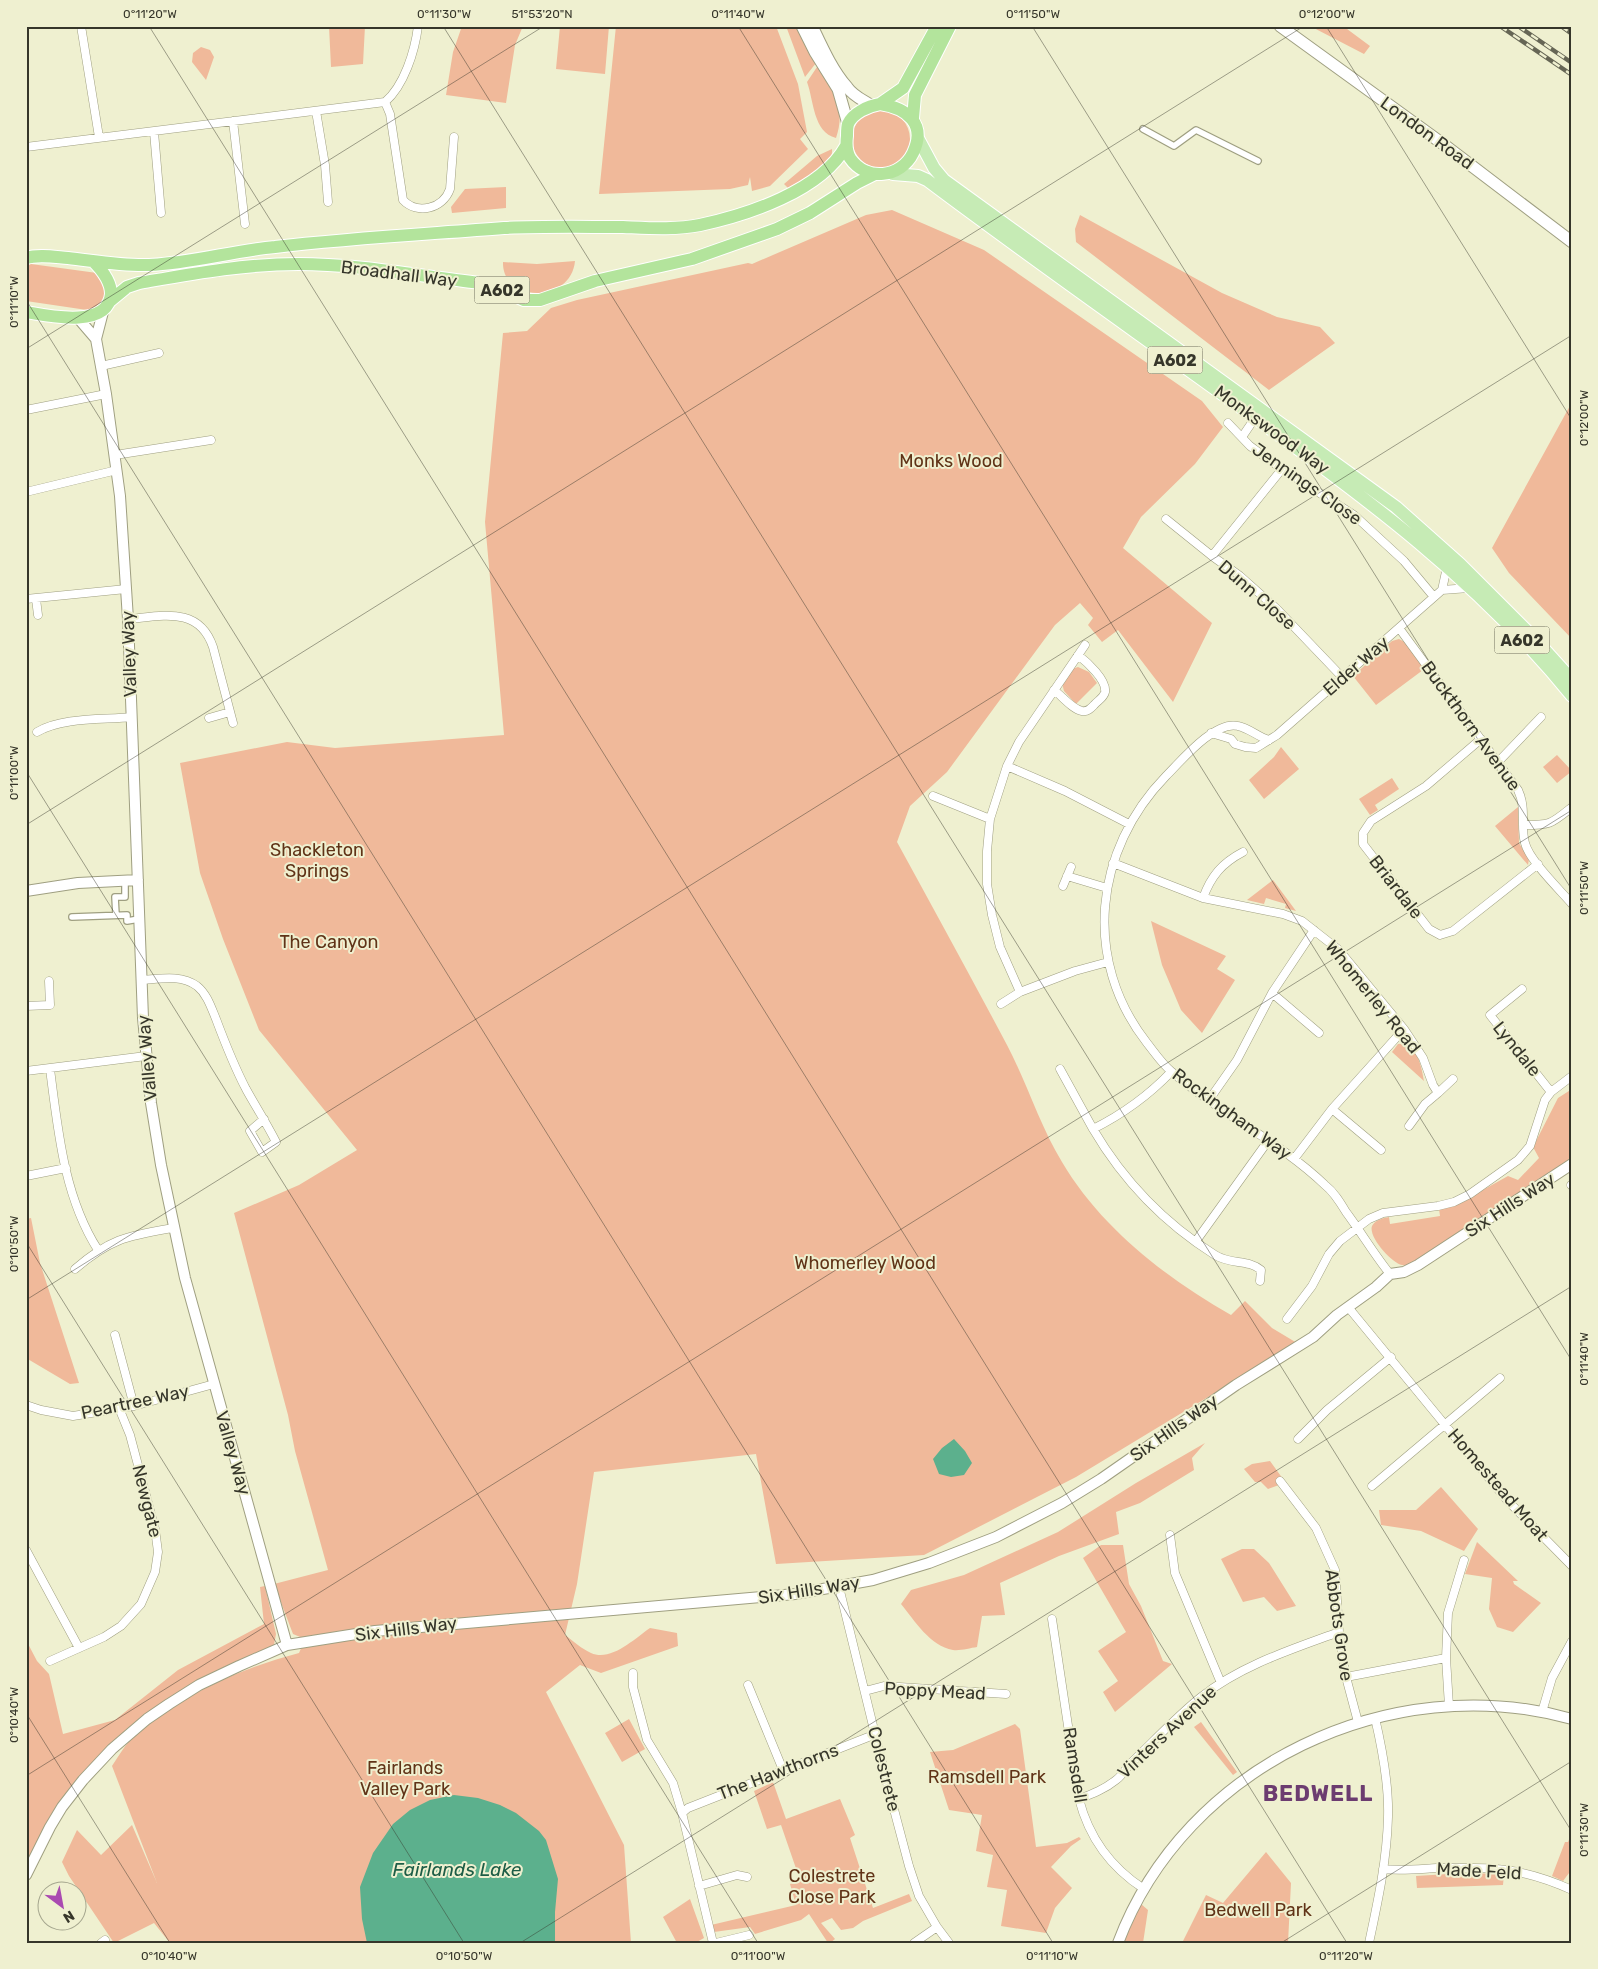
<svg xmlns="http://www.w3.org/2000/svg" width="1598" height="1969" font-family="Rubik,sans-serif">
  <rect width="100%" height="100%" fill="#eff0d0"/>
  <path fill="#f0b99a" d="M329,26H365L363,64L331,67Z
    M462,26H523L515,45L506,103L446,95L453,52Z
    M560,26H609L605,74L556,69Z
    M616,26H776L798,84L807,132L800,139L808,149L770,186L752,191L750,177L748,185L730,189L599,194Z
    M786,26H796L816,63L805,77Z
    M1310,26H1343L1370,46L1364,54Z
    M201,47L210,50L214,57L206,80L192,62L193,53Z
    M819,64C834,88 846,110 836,138C813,132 814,101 807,82Z
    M852 139a29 29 0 1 1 58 0a29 29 0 1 1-58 0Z
    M832,149C834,169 803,179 788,188L784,184L817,156Z
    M506,187V208L452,213L451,207L465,189Z
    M892,210L984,250L1202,401L1223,427L1195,464L1141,517L1123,548L1212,623L1173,702L1118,630L1102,642L1088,625L1093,618L1080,603L1055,625L947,772L910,806L897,842C934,910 971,977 1007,1045C1027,1083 1040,1126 1062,1162C1101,1228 1166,1278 1231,1315L1245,1301L1272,1328L1297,1343L1076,1477L924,1555L776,1564L756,1454L594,1472L577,1584L565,1635C573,1641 582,1649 591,1653C611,1662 634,1639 650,1628L677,1633L678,1646L601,1673L580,1665L546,1692L624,1845L631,1943H170L154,1923L114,1943L69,1876L62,1862L77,1830L101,1855L132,1825L157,1883L112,1766C118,1757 123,1748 130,1740C139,1730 151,1721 162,1714C204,1685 250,1666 299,1653L305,1639L293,1634L274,1584L328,1570L295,1451L288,1415L234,1213L299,1185L357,1150L259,1030L223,939L200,873L180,763L287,742L335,748L504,735L485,522L503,333L527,331L551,308L577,300L748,263L752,264L866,215Z
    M1080,215L1222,293L1277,317L1320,327L1335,343L1269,390L1076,242L1075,229Z
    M575,261C571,304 502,303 503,262L537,264Z
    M31,264L97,273L108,287L103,304L91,310H87L26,301V266Z
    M1572,402V639L1509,573L1492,548Z
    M1399,639L1410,645L1427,667L1376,705L1353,676L1392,641Z
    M1078,667L1089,672L1097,683L1076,704L1064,691L1062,683L1072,669Z
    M1281,747L1299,769L1264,799L1249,780L1274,757Z
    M1557,755L1572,771L1557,783L1543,767Z
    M1392,778L1399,789L1375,805L1378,810L1370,815L1359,799Z
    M1518,807L1519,843L1529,859L1528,865L1495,826Z
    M1273,880L1296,911L1285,908L1286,904L1266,898L1264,904L1247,900Z
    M1151,921L1226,956L1217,969L1235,980L1202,1033L1181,1010L1162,965Z
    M1406,1043C1418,1049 1422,1069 1424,1081L1392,1052L1398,1044Z
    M1572,1089V1159L1417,1262C1412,1264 1407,1266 1402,1265C1392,1263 1368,1237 1372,1226C1375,1220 1383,1218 1389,1217L1390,1224L1440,1216L1439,1209L1456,1205L1508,1176L1518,1180L1539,1158L1533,1147L1558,1098Z
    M31,1218L40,1263L79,1383L70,1384L26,1358V1219Z
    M1205,1443L1192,1458L1194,1470L1140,1503L1116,1512L1119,1534L1059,1556L1000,1583L1005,1615L982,1616L977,1647C970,1648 960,1651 953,1650C930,1646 915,1621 901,1604L911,1590L964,1575L1058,1532L1136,1483Z
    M1270,1461L1283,1479L1279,1485L1268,1489L1261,1482H1255L1244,1469L1252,1464Z
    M1441,1487L1478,1529L1464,1551L1421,1531L1381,1525L1379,1510H1416Z
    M1477,1542L1518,1581H1513L1514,1584L1541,1603L1513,1632L1497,1627L1489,1609L1492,1578L1465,1574Z
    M1101,1545H1123L1129,1584L1141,1606L1163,1661L1172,1664L1115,1712L1103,1692L1118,1681L1098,1651L1126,1632L1083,1558Z
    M1242,1549H1254L1269,1563L1296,1606L1277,1611L1264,1597L1243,1602L1221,1559Z
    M265,1586L276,1634L274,1645L155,1708L105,1749L86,1769L49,1818L26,1864V1640L37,1661L49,1674L63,1734L115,1720L178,1670L264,1624L260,1587Z
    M629,1719L645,1749L622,1762L605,1733Z
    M1201,1722L1237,1772L1233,1775L1194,1727Z
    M1015,1724L1020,1729L1036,1847L1067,1843L1079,1837L1081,1839L1071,1846L1051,1867L1072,1888L1055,1908L1046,1933L1001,1926L1007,1890L987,1887L993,1855L976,1851L982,1815L949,1810L930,1752L953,1750Z
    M773,1782L786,1819L840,1799L855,1835L850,1838L873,1908L909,1894L912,1901L863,1921L853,1928L841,1930L832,1918L821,1923L835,1939L830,1943H828L809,1914L801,1920L755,1934L750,1927L714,1932L711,1925L796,1905L790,1884L800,1880L781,1825L767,1829L754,1791Z
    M1572,1832V1869L1563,1881L1552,1876L1565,1842H1568Z
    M1266,1852L1291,1883L1288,1943H1182L1206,1895L1223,1903Z
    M1464,1873L1504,1874L1503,1885L1417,1888L1416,1876Z
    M690,1899L704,1938L695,1943H677L663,1917Z
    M1141,1904L1148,1910L1143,1943H1123Z"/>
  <path fill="#5cb08d" d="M954,1439L965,1451L972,1463L964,1475L951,1477L939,1474L933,1459L942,1448Z
    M454,1795L478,1798L500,1805L516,1813L539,1831L546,1840L558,1879L555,1912V1943H367L362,1919L360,1887L373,1853L393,1824L410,1810L430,1800Z"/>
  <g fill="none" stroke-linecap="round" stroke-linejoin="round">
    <defs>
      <path id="pedestrian" d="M1143,129L1174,146L1196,130L1258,161
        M116,915L115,897H125V881
        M72,917L127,915V921L139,919"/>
      <path id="minor" d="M81,26L99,137
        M385,102L390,114L403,200C417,215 443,209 450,189L454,137
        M316,111L325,165L328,202
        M233,121L245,224
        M154,132L161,213
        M26,147L385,102C404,86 415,51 418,26
        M101,366L159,353
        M26,410L106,394
        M1228,423L1250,446L1282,469L1354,515L1404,561L1434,597
        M1242,437L1255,418
        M115,455L211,440
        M26,492L117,470
        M1166,519L1212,556L1240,576L1277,609L1343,678
        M1212,556L1282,469
        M1442,590L1469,588
        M26,599L126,589
        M36,599L38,615
        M128,619C163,616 199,606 213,647L233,723
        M1399,628L1518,790C1527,809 1520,825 1525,843C1529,860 1560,890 1572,904
        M1085,645L1019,742L1007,766L990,819L987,851V884L992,915L1000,947L1020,992L1075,971L1108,962
        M1054,690C1062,696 1072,709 1082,711C1088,712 1091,708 1095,704C1099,700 1104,697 1105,692C1107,680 1087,662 1078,655
        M209,718L230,712
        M37,732C62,717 103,720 132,717
        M1211,733L1231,739L1235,744L1245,747L1256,748L1277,735L1442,590L1447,567
        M1481,739L1426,786L1371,821L1363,833V844L1429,929L1440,935L1453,931L1538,864
        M1269,740C1258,737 1249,728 1238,726C1215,720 1181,761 1166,776C1094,850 1082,960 1147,1043C1155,1053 1162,1064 1172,1072C1220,1114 1279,1141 1325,1185C1334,1192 1340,1202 1346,1212C1361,1232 1374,1254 1390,1274
        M1498,762L1541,717
        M1007,766L1065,791L1129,824
        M933,796L990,819
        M1524,825C1551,825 1551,824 1572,807
        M1113,863L1203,898L1283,914L1302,921L1339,950L1404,1029L1423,1058L1433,1085L1438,1093L1425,1104L1409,1126
        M1067,876L1107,888
        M1063,886L1071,867
        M1203,898C1211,876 1222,863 1243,852
        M141,980C159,979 181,974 197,986C207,994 211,1007 216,1019C225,1043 234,1066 246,1089C256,1107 267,1124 276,1142L262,1152L250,1131L264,1119
        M1522,989L1490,1015L1551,1092
        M1272,993L1319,1033
        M1001,1004L1020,992
        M26,1006L50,1005L49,981
        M50,1069C58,1131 64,1197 98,1250
        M1060,1069L1093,1129C1123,1114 1148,1096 1171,1072
        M26,1071L146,1056
        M1438,1093L1453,1079
        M1209,1100L1237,1060L1272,993L1314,930
        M1332,1109L1381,1150
        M1093,1129C1123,1180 1164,1223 1215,1255C1231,1265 1248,1259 1261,1270L1260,1281
        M1294,1159L1332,1109L1404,1029
        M26,1176L66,1168
        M1571,1185L1572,1186
        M1196,1241L1268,1141
        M75,1269C111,1238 128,1236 173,1228
        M1348,1307L1506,1499L1572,1566
        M1287,1319L1312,1286L1329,1254L1340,1241L1369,1219L1383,1213L1438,1206L1454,1202L1470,1194L1518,1160L1530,1146L1545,1100L1551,1092L1572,1076
        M115,1335L134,1406
        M26,1405L41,1410L73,1416L134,1406L214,1384
        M1298,1439L1327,1410L1391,1357
        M1280,1481L1316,1528L1335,1570L1339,1632L1346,1677L1358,1722
        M1372,1486L1500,1378
        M1170,1535L1175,1573L1221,1683
        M26,1550L79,1648
        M839,1587L887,1783L909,1866L919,1896L937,1927L949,1943
        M1052,1619L1079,1799C1089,1838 1110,1867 1144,1889
        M50,1661L104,1637L121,1626L141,1604L155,1572L158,1552L155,1529L130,1435L119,1408
        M633,1673V1687L647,1740L673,1783L682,1813L713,1943
        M1346,1677L1446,1658
        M748,1685L783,1770
        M865,1691L884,1686L1006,1694
        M1449,1706L1446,1658L1448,1613L1464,1560
        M1542,1712L1552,1678L1572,1641
        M1079,1799C1092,1794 1105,1789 1116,1780C1122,1776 1126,1768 1131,1763C1154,1741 1176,1717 1201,1697C1242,1665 1290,1650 1339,1632
        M682,1813L688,1808L876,1734
        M1383,1869C1401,1871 1419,1869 1437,1868C1491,1867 1521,1867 1572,1890
        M699,1886L737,1875L747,1877
        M101,1943L105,1940
        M716,1943L749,1935
        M914,1943L937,1927
        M1369,1943C1378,1901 1387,1859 1388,1817C1389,1786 1382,1748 1375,1718"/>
      <path id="tertiary" d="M78,318L96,339L106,394L120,496L128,619L143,1018L151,1103L161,1165L185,1278L287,1645
        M96,339L104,308
        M26,891L78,883L138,880
        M26,1875L50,1827L62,1807L83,1780L112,1749L147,1719L169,1704L199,1685L239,1666L287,1645L375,1631L795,1594L873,1580L929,1563L996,1537L1062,1503L1101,1479L1236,1385L1313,1337L1337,1315L1376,1287L1390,1274L1404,1272L1418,1265L1572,1164
        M1118,1943C1185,1765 1391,1668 1572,1719"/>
      <path id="secondary" d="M802,26L815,52L838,89L848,124
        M812,26C822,47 832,70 847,87C853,96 863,100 872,106
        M1280,26L1443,144L1572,242"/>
      <path id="primary" d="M919,140L934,168L944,180L1396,507L1460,564L1535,639L1572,680
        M893,174L918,176L927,180C1032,259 1141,335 1247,412C1364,496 1481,583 1572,696"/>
      <path id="trunk" d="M880,104C907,108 927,124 913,153C901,178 866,182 850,158C846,151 846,144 847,136C847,132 847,127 848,124C853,113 868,106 880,104Z
        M880,104L903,88L937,26
        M913,118L915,95L950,26
        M26,258C39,254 55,257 68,258C95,261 122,266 149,265C191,263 233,251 275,247C351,238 428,234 504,228C544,226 584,227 623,227C648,228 675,230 700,225C747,215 821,191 846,146
        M110,301L127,287L139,283C191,274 244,264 298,264C358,264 419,276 480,283L495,287L524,300H540L595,281L692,259L777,229L810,213L857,183L875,174
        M26,312C48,316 108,329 111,294C111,281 102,270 93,261"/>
    </defs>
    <use href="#pedestrian" stroke="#9f9f81" stroke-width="8"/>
    <use href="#minor" stroke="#9f9f81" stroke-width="9"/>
    <use href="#tertiary" stroke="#9f9f81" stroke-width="12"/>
    <use href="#secondary" stroke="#9f9f81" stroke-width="13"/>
    <use href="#primary" stroke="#fff" stroke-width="14"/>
    <use href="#trunk" stroke="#fff" stroke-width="14"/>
    <use href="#pedestrian" stroke="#fff" stroke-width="5.5"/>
    <use href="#minor" stroke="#fff" stroke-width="8"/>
    <use href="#tertiary" stroke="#fff" stroke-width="10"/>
    <use href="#secondary" stroke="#fff" stroke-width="11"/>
    <use href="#primary" stroke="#c6ebb5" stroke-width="12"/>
    <use href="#trunk" stroke="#b3e49c" stroke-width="12"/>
    <defs>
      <path id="rail" d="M1500,26L1572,75
        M1518,26L1572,63
        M1561,26L1572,34"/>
    </defs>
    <use href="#rail" stroke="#665" stroke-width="4.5"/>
    <use href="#rail" stroke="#eff0d0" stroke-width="2.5" stroke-dasharray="8" stroke-linecap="butt"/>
  </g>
  <path fill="none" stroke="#36362a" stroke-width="1" stroke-opacity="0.45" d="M149,26L1347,1943M443,26L1572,1832M738,26L1572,1361M1032,26L1572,890M1326,26L1572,420M26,300L1053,1943M26,349L544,26M26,771L758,1943M26,825L1304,26M26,1242L464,1943M26,1300L1572,335M26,1713L170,1943M26,1776L1572,810M520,1943L1572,1286M1281,1943L1572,1761"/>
  <g text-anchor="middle" stroke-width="4" stroke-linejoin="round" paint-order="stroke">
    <g fill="#eff0d0" stroke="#6e6e5c" stroke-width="1">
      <rect x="474.5" y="276.5" width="55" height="27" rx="4"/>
      <rect x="1147.5" y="346.5" width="55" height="27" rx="4"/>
      <rect x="1494.5" y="626.5" width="55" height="27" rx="4"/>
    </g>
    <g font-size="16" font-weight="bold" fill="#36362a">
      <text x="502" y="296">A602</text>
      <text x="1175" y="366">A602</text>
      <text x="1522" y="646">A602</text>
    </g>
    <g font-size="18" fill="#36362a" stroke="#eff0d0">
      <text transform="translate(1427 133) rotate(36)" y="6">London Road</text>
      <text transform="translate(399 274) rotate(7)" y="6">Broadhall Way</text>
      <text transform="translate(1272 430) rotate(36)" y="6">Monkswood Way</text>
      <text transform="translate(1307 484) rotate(35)" y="6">Jennings Close</text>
      <text transform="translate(1257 595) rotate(41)" y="6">Dunn Close</text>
      <text transform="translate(129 654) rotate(-92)" y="6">Valley Way</text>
      <text transform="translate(1356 666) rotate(-41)" y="6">Elder Way</text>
      <text transform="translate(1471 726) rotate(54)" y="6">Buckthorn Avenue</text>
      <text transform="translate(1396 887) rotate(52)" y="6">Briardale</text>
      <text transform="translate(1373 997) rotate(51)" y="6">Whomerley Road</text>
      <text transform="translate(1517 1049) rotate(51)" y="6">Lyndale</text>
      <text transform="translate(147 1058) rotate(-95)" y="6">Valley Way</text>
      <text transform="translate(1232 1114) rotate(36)" y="6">Rockingham Way</text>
      <text transform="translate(1510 1205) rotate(-33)" y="6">Six Hills Way</text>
      <text transform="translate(135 1402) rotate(-12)" y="6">Peartree Way</text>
      <text transform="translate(1174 1428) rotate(-35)" y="6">Six Hills Way</text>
      <text transform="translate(233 1453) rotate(74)" y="6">Valley Way</text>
      <text transform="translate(1498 1485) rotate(49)" y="6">Homestead Moat</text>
      <text transform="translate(147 1501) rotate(76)" y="6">Newgate</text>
      <text transform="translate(809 1590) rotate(-9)" y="6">Six Hills Way</text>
      <text transform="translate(1339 1625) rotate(82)" y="6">Abbots Grove</text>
      <text transform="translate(406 1629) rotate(-7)" y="6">Six Hills Way</text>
      <text transform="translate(935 1691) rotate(3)" y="6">Poppy Mead</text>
      <text transform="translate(1167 1732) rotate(-43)" y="6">Vinters Avenue</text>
      <text transform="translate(1075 1765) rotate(81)" y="6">Ramsdell</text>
      <text transform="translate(884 1769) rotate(76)" y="6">Colestrete</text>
      <text transform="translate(778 1772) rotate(-21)" y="6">The Hawthorns</text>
      <text transform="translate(1479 1871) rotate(3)" y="6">Made Feld</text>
    </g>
    <g font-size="18" fill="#603317" stroke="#eff0d0">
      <text x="951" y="467">Monks Wood</text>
      <text x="317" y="856">Shackleton<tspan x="317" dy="21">Springs</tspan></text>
      <text x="329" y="948">The Canyon</text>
      <text x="865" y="1269">Whomerley Wood</text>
      <text x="405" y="1774">Fairlands<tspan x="405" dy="21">Valley Park</tspan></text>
      <text x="987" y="1783">Ramsdell Park</text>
      <text x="832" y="1882">Colestrete<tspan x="832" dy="21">Close Park</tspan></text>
      <text x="1258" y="1916">Bedwell Park</text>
    </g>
    <g font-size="19" font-style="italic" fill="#1d5d46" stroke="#eff0d0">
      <text x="457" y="1876">Fairlands Lake</text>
    </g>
    <g font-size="22" font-weight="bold" letter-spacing="1" fill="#6c3c70" stroke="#eff0d0">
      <text x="1318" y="1801">BEDWELL</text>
    </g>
  </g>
  <rect width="1598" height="1969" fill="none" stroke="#eff0d0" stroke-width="55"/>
  <g transform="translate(62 1906) rotate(148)"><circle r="24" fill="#eff0d0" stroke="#a5a68e"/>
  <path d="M0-4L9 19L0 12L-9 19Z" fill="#aa4ab1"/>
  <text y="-8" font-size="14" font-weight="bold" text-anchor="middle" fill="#36362a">N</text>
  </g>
  <rect x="28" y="28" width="1542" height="1914" fill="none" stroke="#36362a" stroke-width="2"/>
  <g font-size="12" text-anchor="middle" fill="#36362a">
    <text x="150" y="18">0°11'20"W</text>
    <text x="444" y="18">0°11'30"W</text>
    <text x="542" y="18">51°53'20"N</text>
    <text x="738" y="18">0°11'40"W</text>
    <text x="1033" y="18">0°11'50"W</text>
    <text x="1327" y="18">0°12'00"W</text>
    <text transform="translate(14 302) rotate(-90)" y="4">0°11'10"W</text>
    <text transform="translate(1584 418) rotate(-90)" y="4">0°12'00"W</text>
    <text transform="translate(14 773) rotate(-90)" y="4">0°11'00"W</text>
    <text transform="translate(1584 888) rotate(-90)" y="4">0°11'50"W</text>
    <text transform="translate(14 1244) rotate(-90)" y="4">0°10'50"W</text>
    <text transform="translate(1584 1359) rotate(-90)" y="4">0°11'40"W</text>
    <text transform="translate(14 1715) rotate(-90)" y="4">0°10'40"W</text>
    <text transform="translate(1584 1830) rotate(-90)" y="4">0°11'30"W</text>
    <text x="169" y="1960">0°10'40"W</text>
    <text x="464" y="1960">0°10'50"W</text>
    <text x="758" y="1960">0°11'00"W</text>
    <text x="1052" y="1960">0°11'10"W</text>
    <text x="1346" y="1960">0°11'20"W</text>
  </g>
</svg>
